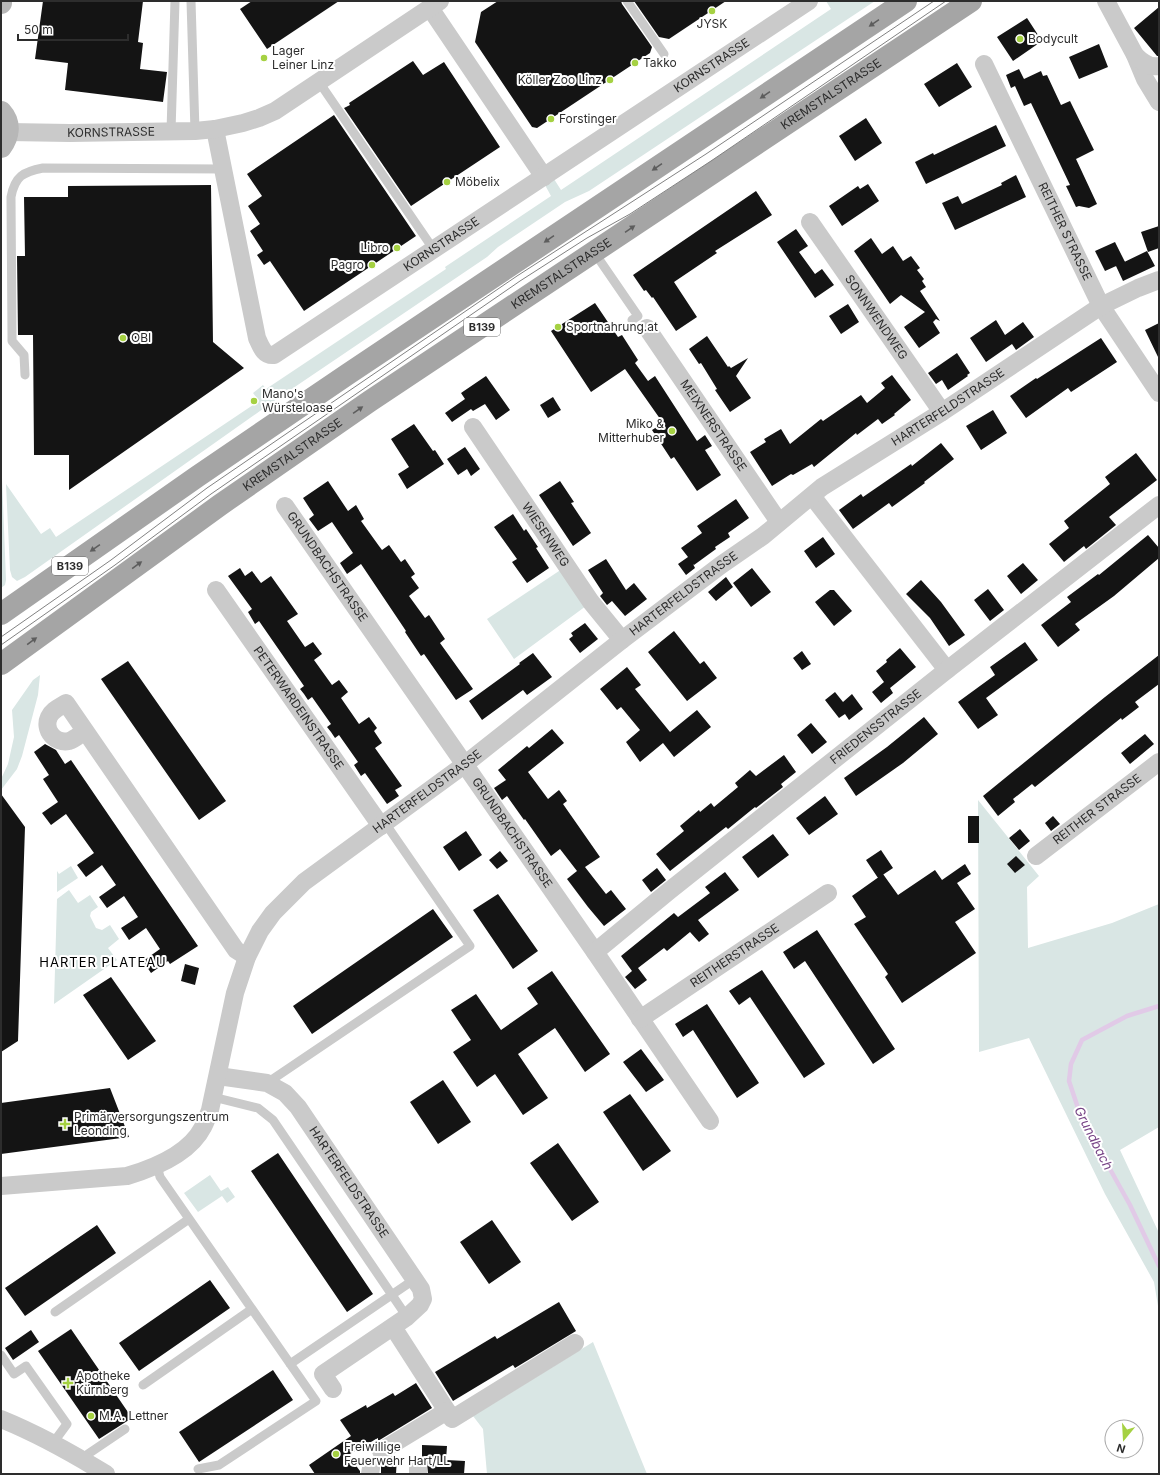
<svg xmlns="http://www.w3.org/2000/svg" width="1160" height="1475" font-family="Inter,sans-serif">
  <rect width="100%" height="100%" fill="#fff"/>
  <path fill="#d9e6e4" d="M826,1H875L589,191L565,202L498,247L487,257L274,401L25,577L17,581L12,577L10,570L6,484L41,534L50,528L56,537L259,401L253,393L263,385L266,389L446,269L445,267L551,196L545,185L554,179L561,190L831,9Z
    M1,452L6,580L5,585L1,588Z
    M562,569L586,606L514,659L487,619Z
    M40,675L38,695L22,756L17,769L1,790V779L8,764L14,737L12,710L33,680Z
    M978,800L1039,876L1027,887L1028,948L1112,923L1159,904V1127L1120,1150L1159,1233V1312L1154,1282L1105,1194L1029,1038L979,1052Z
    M71,866L78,878L57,892V871L59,874Z
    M69,890L78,903L90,895L98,907L91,912L90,916L96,928L102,930L110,925L119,939L108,948L117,960L54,1004L57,899Z
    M210,1175L221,1191L228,1187L235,1197L227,1203L222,1196L198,1212L184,1193Z
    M593,1342L647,1474H487L483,1429L473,1416Z"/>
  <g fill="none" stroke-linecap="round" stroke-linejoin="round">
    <path stroke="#e1cae7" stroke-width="4.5" d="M1159,1006L1127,1016L1082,1040L1071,1064L1069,1081L1081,1117L1130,1205L1159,1266"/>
  </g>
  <path fill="#141414" d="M43,1H143L138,42L143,43L140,69L167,72L163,102L65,90L68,63L35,59Z
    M252,1H339L267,49L240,9Z
    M498,1H621L622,4L652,47L650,53L537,128L532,127L475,42L481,12Z
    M634,1H726L669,39L659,37Z
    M1159,7V56H1157L1134,28Z
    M1027,18L1042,41L1013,61L997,37Z
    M1099,44L1108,67L1079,79L1069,57Z
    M413,61L423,75L444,62L500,147L411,206L344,108L350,105L349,103Z
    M957,63L972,87L939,107L924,84Z
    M1019,69L1024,79L1041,71L1043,76L1047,75L1061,105L1070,101L1094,150L1076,159L1097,204L1089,208L1079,206L1076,207L1066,186L1070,185L1031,103L1024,106L1015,86L1011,88L1006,75Z
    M334,115L416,236L304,311L270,261L264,265L257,255L263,251L250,231L260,224L248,206L262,196L247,174Z
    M866,118L882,143L855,161L839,136Z
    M996,125L1006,146L926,184L915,162L933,153L934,155Z
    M1016,175L1026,197L955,230L942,203L958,196L962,204L1002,185L1001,183Z
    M868,184L879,201L842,226L829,206L858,186L860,189Z
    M211,185L213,342L244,368L69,490V455H34L33,335H18L17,256H25L24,197H68V186Z
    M756,191L772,215L715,251L717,253L674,282L697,317L676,331L653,297L652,298L646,290L644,291L633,275Z
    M1159,226V248L1148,252L1141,232Z
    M796,229L808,246L799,252L815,274L822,269L834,285L815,298L777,242Z
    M871,238L882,254L893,246L903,261L911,256L920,268L917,270L924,279L922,281L926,287L920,291L940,321L936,319L933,322L940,333L919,348L904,327L925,312L901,295L890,304L854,251Z
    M1115,242L1125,262L1105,271L1095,251Z
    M1147,251L1155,266L1123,281L1116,266Z
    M595,303L618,337L622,335L638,360L635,363L648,381L655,376L697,441L705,435L712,446L705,450L721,475L697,491L674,457L671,459L652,430L663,423L625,369L591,392L551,331Z
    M848,304L859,322L841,334L829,316Z
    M996,320L1005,335L1023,322L1034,337L1016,350L1012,344L986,362L970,338Z
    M1159,323V359L1145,330Z
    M707,336L728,367L729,366L731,368L748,358L736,376L751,398L730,412L715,390L717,389L701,363L699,364L689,349Z
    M1101,338L1117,362L1071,392L1068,388L1026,418L1010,396L1036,378L1037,379Z
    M957,353L970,373L967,375L968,376L948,390L942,380L936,384L928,373Z
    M892,375L911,400L894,414L895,415L882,424L878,419L857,435L856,433L814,467L812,464L793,475L791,474L772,486L750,452L766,442L764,439L781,429L790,444L821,419L823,421L861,395L867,403L885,388L881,383Z
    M486,376L510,410L496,420L485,404L473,411L471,409L452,422L445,413L465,399L461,393Z
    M553,397L561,410L548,418L540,405Z
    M993,410L1007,433L981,450L966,426Z
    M414,424L433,451L435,450L444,464L407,489L398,474L409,467L391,439Z
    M941,443L954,459L924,482L925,483L892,507L889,503L853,529L839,510L861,494L863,497L911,464L912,466Z
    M465,447L480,469L471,476L467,469L458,475L447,459Z
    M1136,453L1157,480L1109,517L1116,525L1086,549L1084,546L1064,562L1049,544L1069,528L1064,521L1110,484L1105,477Z
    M328,481L348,511L356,505L364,519L361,521L379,546L382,550L389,545L401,562L405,559L415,574L411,577L419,588L409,596L425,618L429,615L445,639L440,643L473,689L456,700L424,654L421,656L405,632L406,631L361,564L347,574L340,563L353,553L332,522L318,531L309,519L314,515L303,498Z
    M560,481L574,502L571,503L591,533L573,546L539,495Z
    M736,499L749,518L728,533L730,537L715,547L716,549L694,565L693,564L695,568L686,575L678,564L688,557L681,548L702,533L697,526Z
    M513,514L524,531L526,529L538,547L536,548L549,568L527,583L512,562L517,559L494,527Z
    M1148,535L1159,548V558L1114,596L1075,624L1080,630L1058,647L1041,625L1071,602L1067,597L1098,574L1099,575Z
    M823,537L835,554L816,568L804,551Z
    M606,559L626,590L634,583L647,599L625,616L612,601L607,605L600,596L603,593L588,570Z
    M1023,563L1038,580L1021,594L1007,576Z
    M240,568L245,576L252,571L261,583L271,576L298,614L287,621L305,647L313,642L322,654L314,660L332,685L339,680L348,692L341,698L359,724L369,717L377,728L374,731L382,743L375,748L402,786L395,790L399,796L387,804L365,773L361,776L354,765L358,762L339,735L335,738L331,732L327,727L331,724L312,697L308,700L304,694L300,689L304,686L259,621L255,624L248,612L252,609L228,576Z
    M752,568L771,592L751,607L733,583Z
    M726,577L733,587L716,601L708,592Z
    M921,580L941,602L965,635L949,646L930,618L906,594Z
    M988,589L1004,610L990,621L974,600Z
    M830,590H834L852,611L834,626L815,602Z
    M585,623L598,639L580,653L569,639L573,636L571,633Z
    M674,631L700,664L704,661L717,678L687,701L648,652Z
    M1025,642L1038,660L986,698L998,715L978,729L958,702L995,675L990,667Z
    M900,648L916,667L890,688L893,693L881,703L872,692L884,682L876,671L887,662L886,660Z
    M802,651L811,664L802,670L793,658Z
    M533,653L552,677L527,695L523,690L482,720L469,701L520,664L519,663Z
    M1159,655V684L1135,702L1139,707L1122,720L1121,718L1035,787L1032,784L1013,799L1015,802L998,816L983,796L1105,697Z
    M128,661L226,801L199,820L101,679Z
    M627,667L641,685L635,689L670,732L697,710L711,727L674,757L663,743L640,762L626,742L640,730L621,707L617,710L600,689Z
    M835,692L843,702L852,694L863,709L849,720L845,714L839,718L825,700Z
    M924,717L938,734L903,763L856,796L844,778L887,747Z
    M811,723L827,742L812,754L797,735Z
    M552,729L564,743L528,772L548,799L559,790L567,801L563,804L600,857L585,867L606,894L611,890L626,909L604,926L588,907L567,879L577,871L560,849L551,856L525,819L524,820L507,796L502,800L494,788L506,780L498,770L527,746L529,748Z
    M1145,734L1154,744L1130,764L1121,753Z
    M45,744L56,750L65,764L71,760L198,946L170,964L168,961L151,973L143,961L160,949L146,928L129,940L121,928L138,917L124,896L107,908L99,897L116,885L102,865L86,877L77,865L94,853L66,814L51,825L42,813L58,802L43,779L49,775L34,752Z
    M784,755L796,772L781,784L783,787L756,808L755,807L728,829L726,827L670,871L656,854L684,831L680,826L699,810L700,812L711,803L714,807L738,787L735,783L750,770L756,776Z
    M1,794L25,827L18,1041L1,1052Z
    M825,796L838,814L809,835L796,818Z
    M968,816H979V843H968Z
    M1053,816L1060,824L1051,831L1045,823Z
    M1020,829L1030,841L1019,850L1009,838Z
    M466,831L482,855L459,871L443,847Z
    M773,834L789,855L758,878L742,857Z
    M881,850L893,868L878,878L866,860Z
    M500,851L508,861L497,869L489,860Z
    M1016,856L1025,865L1015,873L1007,864Z
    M965,864L971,874L957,883L975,909L955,922L976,953L902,1003L885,977L888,974L854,924L866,917L852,896L883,874L898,895L935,870L942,880Z
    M657,868L666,880L651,892L642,880Z
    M725,872L739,890L698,920L709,934L699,942L690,932L667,951L664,948L638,968L647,980L635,989L625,977L632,971L621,956L674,913L678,917L710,893L705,887Z
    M498,894L538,951L513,969L473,910Z
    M433,909L453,937L312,1034L293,1006Z
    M817,930L895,1049L873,1064L805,961L794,969L783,952Z
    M185,964L199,968L195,985L181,981Z
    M762,970L825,1064L804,1078L750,997L739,1005L729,991Z
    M552,971L610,1054L585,1072L555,1028L518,1054L548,1098L523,1115L495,1074L477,1087L453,1052L471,1040L451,1010L476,994L501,1030L538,1004L527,988Z
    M111,977L156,1041L128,1060L83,995Z
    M707,1004L759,1083L737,1098L693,1030L683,1037L675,1024Z
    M641,1049L664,1080L646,1092L623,1062Z
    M443,1080L471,1122L438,1144L410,1102Z
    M110,1088L129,1137L1,1154V1103Z
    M630,1094L671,1151L643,1171L603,1112Z
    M558,1143L599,1202L572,1221L530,1163Z
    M278,1153L373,1294L347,1312L251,1171Z
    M492,1220L521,1262L489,1284L460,1242Z
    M97,1225L116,1253L25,1316L5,1288Z
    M210,1280L230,1308L139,1371L119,1343Z
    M559,1302L576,1331L515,1368L513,1365L453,1401L435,1372L495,1336L497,1339Z
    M71,1329L132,1418L99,1439L38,1351Z
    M31,1330L39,1342L13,1360L5,1348Z
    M273,1370L293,1400L199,1462L179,1432Z
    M416,1383L432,1408L378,1441V1438L348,1455L360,1471V1474H315L309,1465L351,1436L340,1420L366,1405L367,1408L393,1393L395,1396Z
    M422,1445L447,1446L446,1460L465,1461L464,1474H428L427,1463L422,1458Z
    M392,1456L397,1457L396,1474H381V1465L378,1461L386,1460Z"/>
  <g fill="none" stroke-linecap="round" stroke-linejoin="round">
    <path stroke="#cacaca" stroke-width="9" d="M191,1L195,131
      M627,1L664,54
      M319,82L434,250
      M171,131L175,1
      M594,252L638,316L632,320
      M25,375L24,355L12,341V337L11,197C15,176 23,172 43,168L223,169
      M267,1083L470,946L385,823
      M213,1097L258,1108L273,1120L407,1317
      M157,1165L160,1177L316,1401L219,1465L198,1469
      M55,1312L189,1219
      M1,1355L14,1374L26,1366L67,1424L53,1443
      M290,1364L415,1279
      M143,1385L252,1309
      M88,1454L125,1429"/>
    <g stroke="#cacaca" stroke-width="18">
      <path d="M1106,1L1135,55L1145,79L1159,102"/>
      <path d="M430,8L544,177"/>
      <path d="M1135,55C1141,61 1149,68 1159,66"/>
      <path id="s1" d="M984,64L1101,306L1159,393"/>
      <path id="s2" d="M215,129L257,338C261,347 264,356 274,355L809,1"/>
      <path id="s3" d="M8,132L70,133L195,131L215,129L243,123L259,118L275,111L440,1"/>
      <path id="s4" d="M810,222L942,412"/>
      <path id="s5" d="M647,328L779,522"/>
      <path id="s6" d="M473,427L591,602L622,640"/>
      <path d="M812,496L947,670"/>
      <path id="s7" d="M285,506L595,952L710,1121"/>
      <path id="s8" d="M216,590L381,826"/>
      <path d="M85,731C80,734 75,739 69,741C55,744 43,730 49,717C52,710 60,707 66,703L236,950L247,957"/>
      <path id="s9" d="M1036,856L1159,762"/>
      <path id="s10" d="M595,952L669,891L947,670L1159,505"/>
      <path id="s11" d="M640,1019L828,893"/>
      <path id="s12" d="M218,1076L267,1083L285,1093L298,1107L421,1289L423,1299L420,1305L407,1317L323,1374L333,1389"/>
      <path id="s13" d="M1,1186L127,1176C154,1168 190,1153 203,1127C206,1122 208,1115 210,1110L235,993L247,957L260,931L273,913L304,882L464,765L622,640L721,565L763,536L822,487L942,412L1101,306L1138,288L1159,280"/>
      <path d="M393,1327L447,1411"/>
      <path d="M1,1419C38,1434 72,1453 106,1474"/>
      <path d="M381,1451L447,1411L452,1419L575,1343"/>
      <path d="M370,1474L371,1468"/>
      <path d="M418,1474V1468"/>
    </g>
    <path stroke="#b7b7b7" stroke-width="22" d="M1,3V1
      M1,112C11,123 9,136 1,147"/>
    <g stroke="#a5a5a5" stroke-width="22">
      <path d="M1,614L198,476L348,374L906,1"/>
      <path id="s14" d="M1,664L220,505L370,401L971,1"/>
    </g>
    <path stroke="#828282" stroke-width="1" d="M1,637L111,560L207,488L517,276L706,154L934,1
      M1,645L115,565L211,494L520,281L587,238L630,214L711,161L946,1"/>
  </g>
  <defs><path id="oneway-solid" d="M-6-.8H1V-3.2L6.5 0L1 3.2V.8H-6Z"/></defs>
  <g fill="#5d5d5d">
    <use href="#oneway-solid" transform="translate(874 23) rotate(146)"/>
    <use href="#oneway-solid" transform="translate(765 95) rotate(146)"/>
    <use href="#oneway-solid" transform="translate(657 167) rotate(146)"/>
    <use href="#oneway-solid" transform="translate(630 229) rotate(-34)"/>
    <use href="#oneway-solid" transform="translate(549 239) rotate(146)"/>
    <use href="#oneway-solid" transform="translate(358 410) rotate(-35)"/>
    <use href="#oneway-solid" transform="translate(95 548) rotate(145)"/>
    <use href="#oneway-solid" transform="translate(137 565) rotate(-36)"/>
    <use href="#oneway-solid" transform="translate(32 641) rotate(-36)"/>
  </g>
  <g fill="#a5d142" stroke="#fff" stroke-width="1.5">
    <circle cx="712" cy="11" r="4"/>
    <circle cx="1020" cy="39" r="4"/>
    <circle cx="264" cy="58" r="4"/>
    <circle cx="635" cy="63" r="4"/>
    <circle cx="610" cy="80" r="4"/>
    <circle cx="551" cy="119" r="4"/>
    <circle cx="447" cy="182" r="4"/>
    <circle cx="397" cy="248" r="4"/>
    <circle cx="372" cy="265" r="4"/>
    <circle cx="558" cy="327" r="4"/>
    <circle cx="123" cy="338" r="4"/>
    <circle cx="254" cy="401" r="4"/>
    <circle cx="672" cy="431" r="4"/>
    <path d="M63 1118h4v4h4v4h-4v4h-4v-4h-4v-4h4z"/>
    <path d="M66 1377h4v4h4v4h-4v4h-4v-4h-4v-4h4z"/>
    <circle cx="91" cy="1416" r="4"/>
    <circle cx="336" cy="1454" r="4"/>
  </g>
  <g text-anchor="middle" stroke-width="4" stroke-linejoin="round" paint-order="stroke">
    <g fill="#fff" stroke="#6c6c6c" stroke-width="1">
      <rect x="464" y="318" width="36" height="18" rx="3"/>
      <rect x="52" y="557" width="36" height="18" rx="3"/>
    </g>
    <g font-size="11" font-weight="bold" fill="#2d2d2d">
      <text x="482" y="331">B139</text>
      <text x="70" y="570">B139</text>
    </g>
    <g font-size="12" fill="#2d2d2d" stroke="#fff" text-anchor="start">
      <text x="712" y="28" text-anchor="middle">JYSK</text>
      <text x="1028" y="43">Bodycult</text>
      <text x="272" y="55">Lager<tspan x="272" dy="14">Leiner Linz</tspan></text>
      <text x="643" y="67">Takko</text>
      <text x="602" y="84" text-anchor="end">Köller Zoo Linz</text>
      <text x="559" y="123">Forstinger</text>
      <text x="455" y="186">Möbelix</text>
      <text x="389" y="252" text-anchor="end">Libro</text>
      <text x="364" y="269" text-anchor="end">Pagro</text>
      <text x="566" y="331">Sportnahrung.at</text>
      <text x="131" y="342">OBI</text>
      <text x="262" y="398">Mano's<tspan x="262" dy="14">Würsteloase</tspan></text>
      <text x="664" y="428" text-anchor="end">Miko &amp;<tspan x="664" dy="14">Mitterhuber</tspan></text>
      <text x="74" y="1121">Primärversorgungszentrum<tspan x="74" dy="14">Leonding</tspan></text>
      <text x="76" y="1380">Apotheke<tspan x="76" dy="14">Kürnberg</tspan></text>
      <text x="99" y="1420">M.A. Lettner</text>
      <text x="344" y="1451">Freiwillige<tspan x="344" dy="14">Feuerwehr Hart/LL</tspan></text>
    </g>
    <g font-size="12" fill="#2d2d2d" stroke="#fff">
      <text dy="4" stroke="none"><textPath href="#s2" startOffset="764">KORNSTRASSE</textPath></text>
      <text dy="4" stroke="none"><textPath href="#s14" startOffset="1007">KREMSTALSTRASSE</textPath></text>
      <text dy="4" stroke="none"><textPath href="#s3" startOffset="103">KORNSTRASSE</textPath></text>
      <text dy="4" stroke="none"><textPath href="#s1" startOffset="186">REITHER STRASSE</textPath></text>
      <text dy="4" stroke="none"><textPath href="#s2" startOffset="440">KORNSTRASSE</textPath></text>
      <text dy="4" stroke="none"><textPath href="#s14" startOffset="683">KREMSTALSTRASSE</textPath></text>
      <text dy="4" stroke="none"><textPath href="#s4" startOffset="116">SONNWENDWEG</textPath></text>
      <text dy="4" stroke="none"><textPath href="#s13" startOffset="1291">HARTERFELDSTRASSE</textPath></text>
      <text dy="4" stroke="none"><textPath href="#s5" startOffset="118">MEIXNERSTRASSE</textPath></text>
      <text dy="4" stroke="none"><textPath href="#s14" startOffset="359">KREMSTALSTRASSE</textPath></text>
      <text dy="4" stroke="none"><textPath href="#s6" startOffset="130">WIESENWEG</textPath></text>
      <text dy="4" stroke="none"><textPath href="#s7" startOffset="74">GRUNDBACHSTRASSE</textPath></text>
      <text dy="4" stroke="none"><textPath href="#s13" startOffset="967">HARTERFELDSTRASSE</textPath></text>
      <text dy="4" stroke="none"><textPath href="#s8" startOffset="144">PETERWARDEINSTRASSE</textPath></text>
      <text dy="4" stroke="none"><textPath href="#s10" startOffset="360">FRIEDENSSTRASSE</textPath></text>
      <text dy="4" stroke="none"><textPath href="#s13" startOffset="643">HARTERFELDSTRASSE</textPath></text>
      <text dy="4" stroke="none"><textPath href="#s9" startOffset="77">REITHER STRASSE</textPath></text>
      <text dy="4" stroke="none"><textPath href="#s7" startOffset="398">GRUNDBACHSTRASSE</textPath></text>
      <text dy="4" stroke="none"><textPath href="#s11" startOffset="114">REITHERSTRASSE</textPath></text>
      <text dy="4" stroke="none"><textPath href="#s12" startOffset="180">HARTERFELDSTRASSE</textPath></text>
    </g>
    <g font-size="13" letter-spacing="1" fill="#000" stroke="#fff">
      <text x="103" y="967">HARTER PLATEAU</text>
    </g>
    <g font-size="13" font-style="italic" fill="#774486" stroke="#fff">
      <text transform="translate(1094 1138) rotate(63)" y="5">Grundbach</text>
    </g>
  </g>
  <rect width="1160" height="1475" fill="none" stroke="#2d2d2d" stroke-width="4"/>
  <g transform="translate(1124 1439) rotate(198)"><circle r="19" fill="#ffffff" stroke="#ababab"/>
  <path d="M0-3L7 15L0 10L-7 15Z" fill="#a5d142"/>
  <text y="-6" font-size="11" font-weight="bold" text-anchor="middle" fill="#2d2d2d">N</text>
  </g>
  <path d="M18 34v6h110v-6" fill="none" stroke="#2d2d2d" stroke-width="2"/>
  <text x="24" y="34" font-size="12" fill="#2d2d2d" stroke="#ffffff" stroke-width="3" paint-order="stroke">50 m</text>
</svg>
